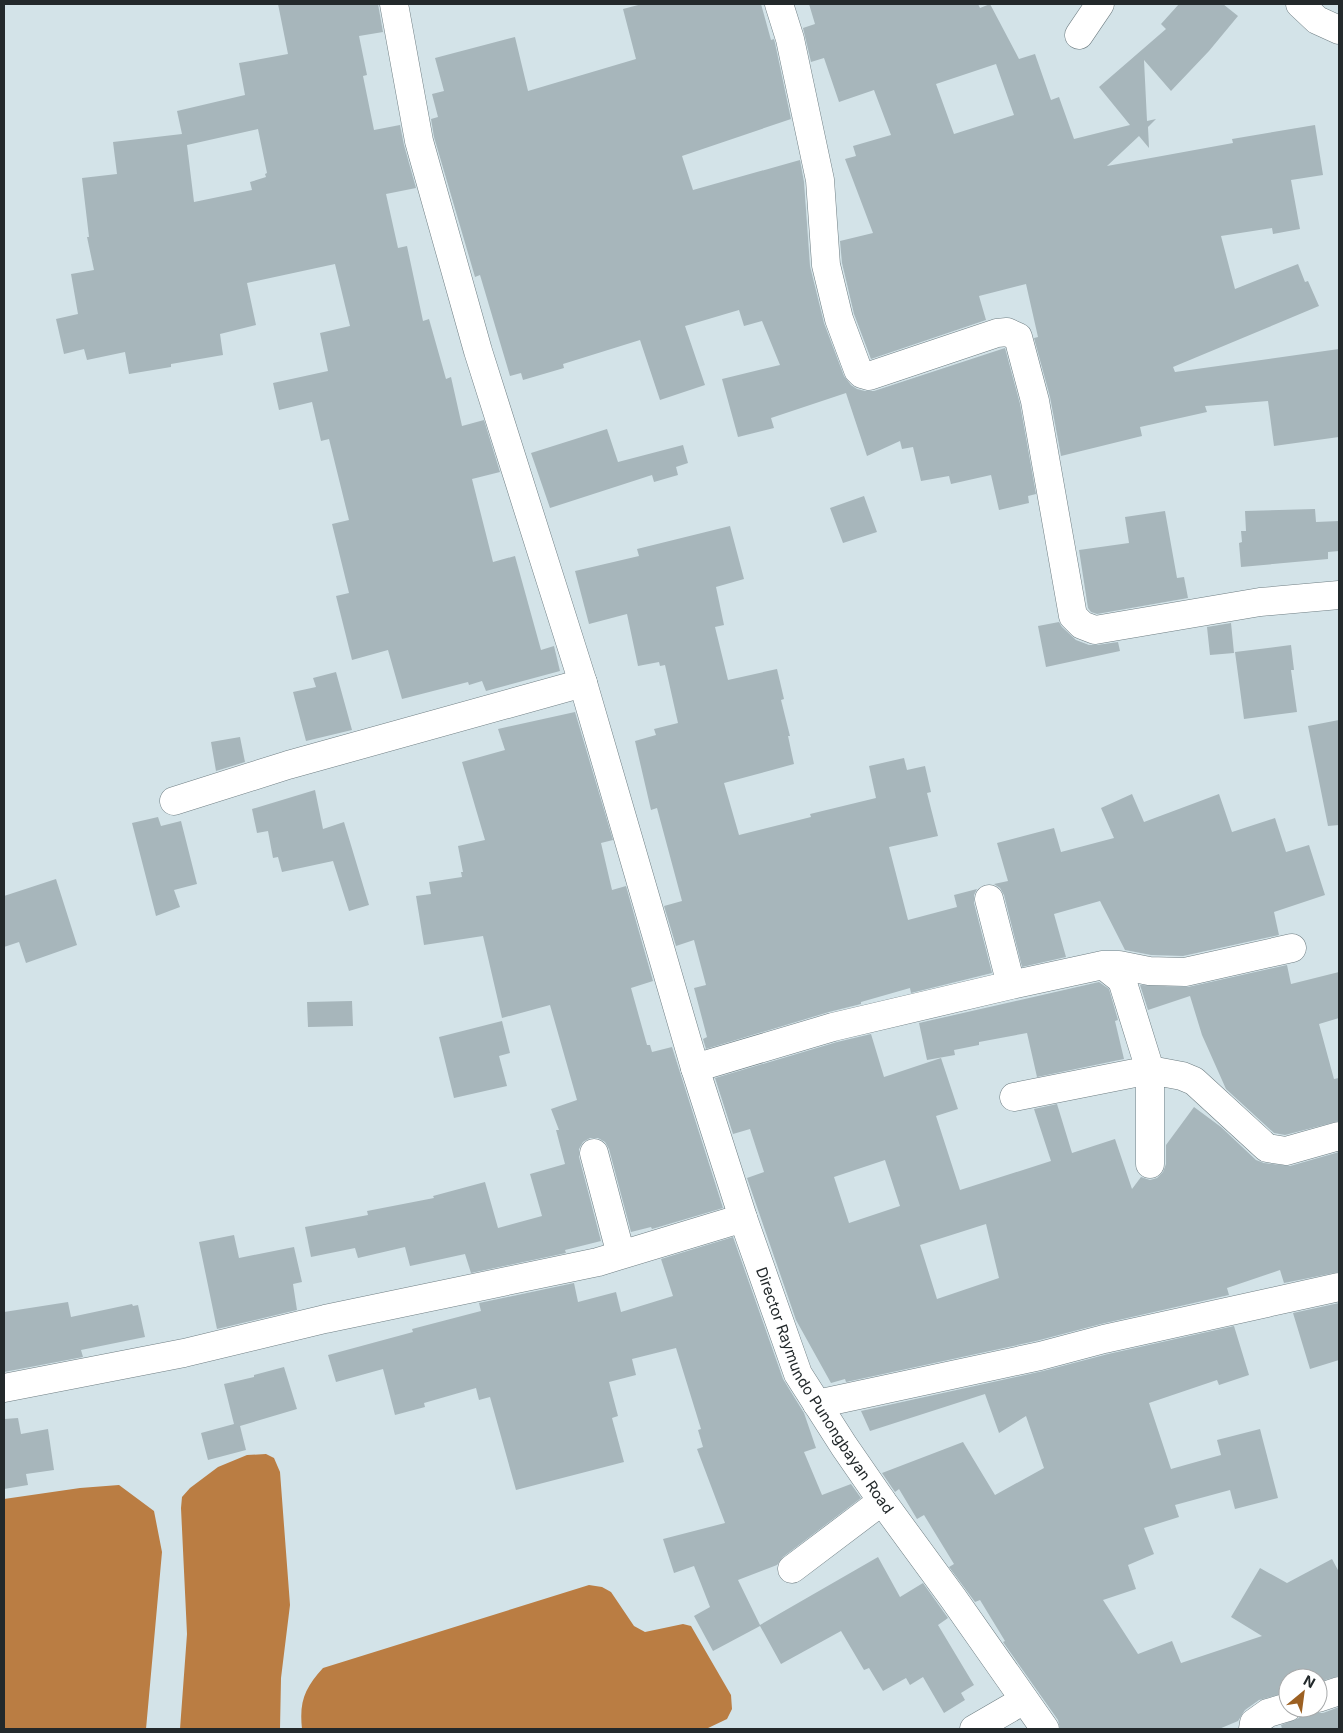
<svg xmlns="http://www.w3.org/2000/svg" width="1343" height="1733" font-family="Inter,sans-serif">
  <rect width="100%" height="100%" fill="#d3e3e8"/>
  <path fill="#ba7d43" d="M266,1454L274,1458L280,1472L290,1605L281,1678L280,1729H180L187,1634L181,1508L182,1497L190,1488L218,1467L247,1455Z
    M119,1485L154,1511L162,1552L146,1729H4V1499L80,1488Z
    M589,1585L602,1587L611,1592L634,1626L645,1632L683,1624L691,1626L731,1695L732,1709L727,1719L706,1729H302C299,1701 305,1688 323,1668Z"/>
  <path fill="#a7b6bb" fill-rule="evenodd" d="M278,4H378L383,32L359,36L367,75L363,76L374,130L400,125L404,145L416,188L386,194L398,248L407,246L423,321L429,319L446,379L451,377L462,426L484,420L500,472L472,479L493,562L515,556L541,650L554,646L560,671L486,691L482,681L469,685L468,682L402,699L388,650L352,660L336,596L349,593L332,524L349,520L329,439L321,441L312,402L279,410L273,383L328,371L320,333L350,326L335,264L247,283L256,325L220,334L223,355L171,364V367L129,374L125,352L87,360L84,349L64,354L56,319L78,314L71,274L94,270L87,237H89L82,178L117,174L113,142L182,134L177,111L245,95L239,63L288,54ZM258,129L267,173L265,174L266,177L250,182L252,190L194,202L187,145Z
    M642,4H761L771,40L774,39L775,43L791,119L682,156L693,190L800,160L804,182L810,266L824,323L844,376L851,385L857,389L865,391H874L1005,348L1020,404L1036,494L1028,496L1029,503L999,510L991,475L951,484L949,476L921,481L913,447L902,449L900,441L867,456L846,393L771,418L774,428L738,437L722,379L780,365L762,321L744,326L739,310L685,326L705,385L660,400L640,340L563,364L564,368L523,380L521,373L510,376L480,275L475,277L434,137L431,119L438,117L432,94L444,91L435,58L515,37L528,91L636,59L623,9Z
    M809,4H978L980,8L990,4L1019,59L1035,54L1051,100L1059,97L1074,139L1130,125L1099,87L1166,29L1161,24L1179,4H1223L1238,16L1209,51L1171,91L1144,60L1147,121L1156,119L1148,127L1149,148L1139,136L1107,166L1233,143L1232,139L1315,125L1323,175L1291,180L1300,229L1273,234L1272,228L1221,236L1235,289L1298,264L1305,282L1308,281L1319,306L1173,367L1175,372L1339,349V437L1274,446L1268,401L1205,406L1207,412L1140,427L1142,436L1061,456L1050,397L1034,338L1038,337L1026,284L979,296L986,320L871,359L854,314L842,263L840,241L873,233L845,159L856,156L853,146L891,135L874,90L839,102L824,58L811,62L803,28L815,24ZM996,64L1014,115L954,134L936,84Z
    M607,429L618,462L683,445L688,463L676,467L678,475L654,482L652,475L550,508L531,453Z
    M864,496L877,532L843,543L830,508Z
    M1315,509L1316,522L1339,521V551L1328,552V559L1241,567L1239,543L1242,542L1241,531H1246L1245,511Z
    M1165,511L1177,578L1184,577L1188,598L1097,614L1091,612L1088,608L1079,550L1129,543L1125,517Z
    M730,526L744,579L716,587L724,625L715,627L728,680L777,669L784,699L781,700L790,736H788L794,764L724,783L739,835L811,817L810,814L876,798L869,766L904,758L907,770L925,766L931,792L927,793L938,836L889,847L908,920L957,907L954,895L977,889L974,895V903L992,973L911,993L910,988L861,1002V1004L829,1012L706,1049L703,1039L707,1037L694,988L706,985L694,940L676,946L664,906L682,901L657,808L651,810L635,741L656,735L654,729L678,723L665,665L660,666L659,662L638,666L627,614L589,624L575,571L639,556L637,549Z
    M1059,622L1062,627L1076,640L1089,645H1097L1118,642L1120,651L1046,667L1038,626Z
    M1231,623L1234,653L1210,655L1207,627Z
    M1291,645L1294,670H1291L1297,712L1244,719L1235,652Z
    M336,672L352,730L306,741L293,692L316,687L313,678Z
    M575,712L613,840L601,843L612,890L626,886L653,981L631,988L647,1045H650L652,1052L672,1047L723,1208L652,1229L651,1227L631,1232L609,1149L605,1142L598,1138H590L583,1142L579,1149V1157L601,1241L565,1250L566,1253L471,1273L465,1254L410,1266L405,1247L358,1258L355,1248L311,1257L305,1227L368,1215L367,1211L434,1198L433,1196L485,1182L498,1228L542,1216L530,1174L565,1164L556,1130H559L551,1109L577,1100L550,1005L502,1018L483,936L424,945L416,896L431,894L429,882L462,877L461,872H463L458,846L485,840L462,762L505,750L498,729Z
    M1339,720V825L1328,826L1308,726Z
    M240,737L245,762L216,771L211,742Z
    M315,790L323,829L344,822L369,905L349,911L333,861L282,872L278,857L273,858L268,831L257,833L252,809Z
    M1132,794L1144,822L1219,794L1232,832L1275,818L1286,852L1309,845L1325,895L1274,912L1279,935L1183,956L1151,955L1125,950L1100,901L1054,914L1066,957L1022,967L1004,895L1000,888L994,884L1008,881L997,843L1054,828L1061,852L1114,838L1101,808Z
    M158,817L161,826L181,821L197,884L174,890L180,907L156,916L132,823Z
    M56,879L77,945L26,963L19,942L4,947V896Z
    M1287,965L1291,984L1339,972V1018L1319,1024L1334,1079L1339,1078V1121L1285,1135L1274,1133L1226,1089L1202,1035L1190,996L1148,1010L1140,985L1188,987Z
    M1099,982L1109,989L1118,1020L1115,1021L1124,1059L1037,1077L1027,1033L979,1042V1045L954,1050L955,1055L927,1060L919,1023Z
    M352,1001L353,1026L308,1027L307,1002Z
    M502,1021L510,1053L499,1056L507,1086L454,1098L439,1037Z
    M871,1034L884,1077L941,1058L958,1109L936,1116L960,1190L1051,1161L1034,1109L1057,1104L1072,1153L1115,1139L1132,1189L1141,1177L1150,1180L1157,1178L1163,1172L1166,1164V1145L1194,1107L1221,1127L1256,1160L1264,1163L1290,1166L1339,1152V1272L1284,1283L1280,1270L1227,1288L1229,1295L1101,1324L1036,1341L846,1382L845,1379L831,1383L796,1320L747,1178L764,1172L750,1129L733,1134L715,1078L837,1042ZM885,1160L900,1206L849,1223L834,1177ZM986,1224L999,1278L937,1299L920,1245Z
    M234,1235L239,1258L294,1247L302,1282L293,1284L297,1310L217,1329L199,1242Z
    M733,1237L783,1379L804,1413L816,1448L804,1452L822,1495L851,1484L861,1498L783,1557L777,1565L738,1580L760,1625L878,1557L900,1597L923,1583L948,1618L938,1625L974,1685L961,1693L965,1700L944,1713L923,1677L910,1685L906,1678L883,1691L869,1668L864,1670L841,1631L781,1664L760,1626L713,1651L694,1616L710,1607L694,1566L674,1573L663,1539L725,1523L697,1449L703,1447L698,1430L701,1429L676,1348L632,1359L636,1375L609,1382L618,1416L612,1418L624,1462L516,1490L490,1397L479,1400L476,1388L424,1403L425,1407L395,1415L383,1369L336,1382L328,1355L413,1332L412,1329L481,1311L479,1303L574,1283L578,1302L616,1292L621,1312L673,1296L661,1259Z
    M68,1302L71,1317L132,1304L133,1306L138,1305L145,1337L81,1350L83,1357L4,1372V1312Z
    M1339,1303V1360L1310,1369L1293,1313Z
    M1234,1326L1249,1375L1219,1385L1217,1380L1149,1403L1171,1469L1221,1455L1217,1440L1260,1429L1278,1498L1235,1509L1230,1490L1175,1505L1179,1517L1144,1528L1154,1554L1128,1565L1136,1589L1103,1600L1138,1654L1172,1641L1181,1663L1262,1636L1231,1617L1260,1568L1287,1583L1332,1559L1339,1572V1676L1318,1682V1678H1288V1692L1259,1700L1245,1710L1238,1721L1219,1729H1060L1058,1720L1003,1642L1005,1641L980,1600L975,1602L949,1567L954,1564L924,1515L917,1519L899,1489L895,1492L882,1473L963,1442L995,1495L1044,1468L1026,1416L999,1433L985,1394L870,1431L861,1411L1043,1371L1108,1354Z
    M284,1367L297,1409L240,1426L246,1450L208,1460L201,1433L234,1424L224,1384L254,1377V1375Z
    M18,1418L21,1434L48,1429L54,1470L26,1474L28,1485L4,1489V1419Z
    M1339,1707V1729H1282L1281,1725L1299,1718L1303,1708H1306L1315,1713H1323Z"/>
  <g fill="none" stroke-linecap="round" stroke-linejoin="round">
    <defs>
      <path id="street" d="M779,4L790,39L820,180L826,265L839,319L858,370L862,374L869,376L997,333L1007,332L1018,337L1035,401L1073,616L1082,625L1095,630L1260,602L1339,595
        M1300,4L1317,20L1339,30
        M1079,35L1100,4
        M174,801L288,765L583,683
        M989,899L1011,985
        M1103,965L1122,980L1150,1070V1164
        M695,1068L833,1027L1011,985L1103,965H1119L1149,971L1185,972L1292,948
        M1014,1097L1150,1070L1182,1076L1194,1081L1267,1148L1286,1151L1339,1136
        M594,1153L621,1255
        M4,1388L184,1353L325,1319L598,1262L743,1218
        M817,1404L1040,1356L1104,1339L1339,1287
        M792,1569L882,1501
        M1318,1698L1339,1691
        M974,1729L1024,1700
        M1253,1729L1254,1723L1268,1713L1288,1707"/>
      <g id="secondary">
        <path id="s1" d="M394,4L419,141L478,351L583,683L695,1068L743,1218L798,1374L844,1446L882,1501L953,1598L1045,1729"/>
      </g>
    </defs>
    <use href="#street" stroke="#6f7e83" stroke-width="29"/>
    <use href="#secondary" stroke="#6f7e83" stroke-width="29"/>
    <use href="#street" stroke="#fff" stroke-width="28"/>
    <use href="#secondary" stroke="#fff" stroke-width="28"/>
  </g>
  <g text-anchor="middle" stroke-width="4" stroke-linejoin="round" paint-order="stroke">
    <g font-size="15" fill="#23292b" stroke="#fff">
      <text dy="5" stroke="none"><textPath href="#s1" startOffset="1456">Director Raymundo Punongbayan Road</textPath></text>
    </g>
  </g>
  <rect width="1343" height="1733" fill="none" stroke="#23292b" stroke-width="10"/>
  <g transform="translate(1303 1693) rotate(29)"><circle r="24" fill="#ffffff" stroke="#a7a9aa"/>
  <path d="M0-4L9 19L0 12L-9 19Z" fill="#9c6022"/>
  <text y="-8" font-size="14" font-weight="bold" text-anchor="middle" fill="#23292b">N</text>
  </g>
</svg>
